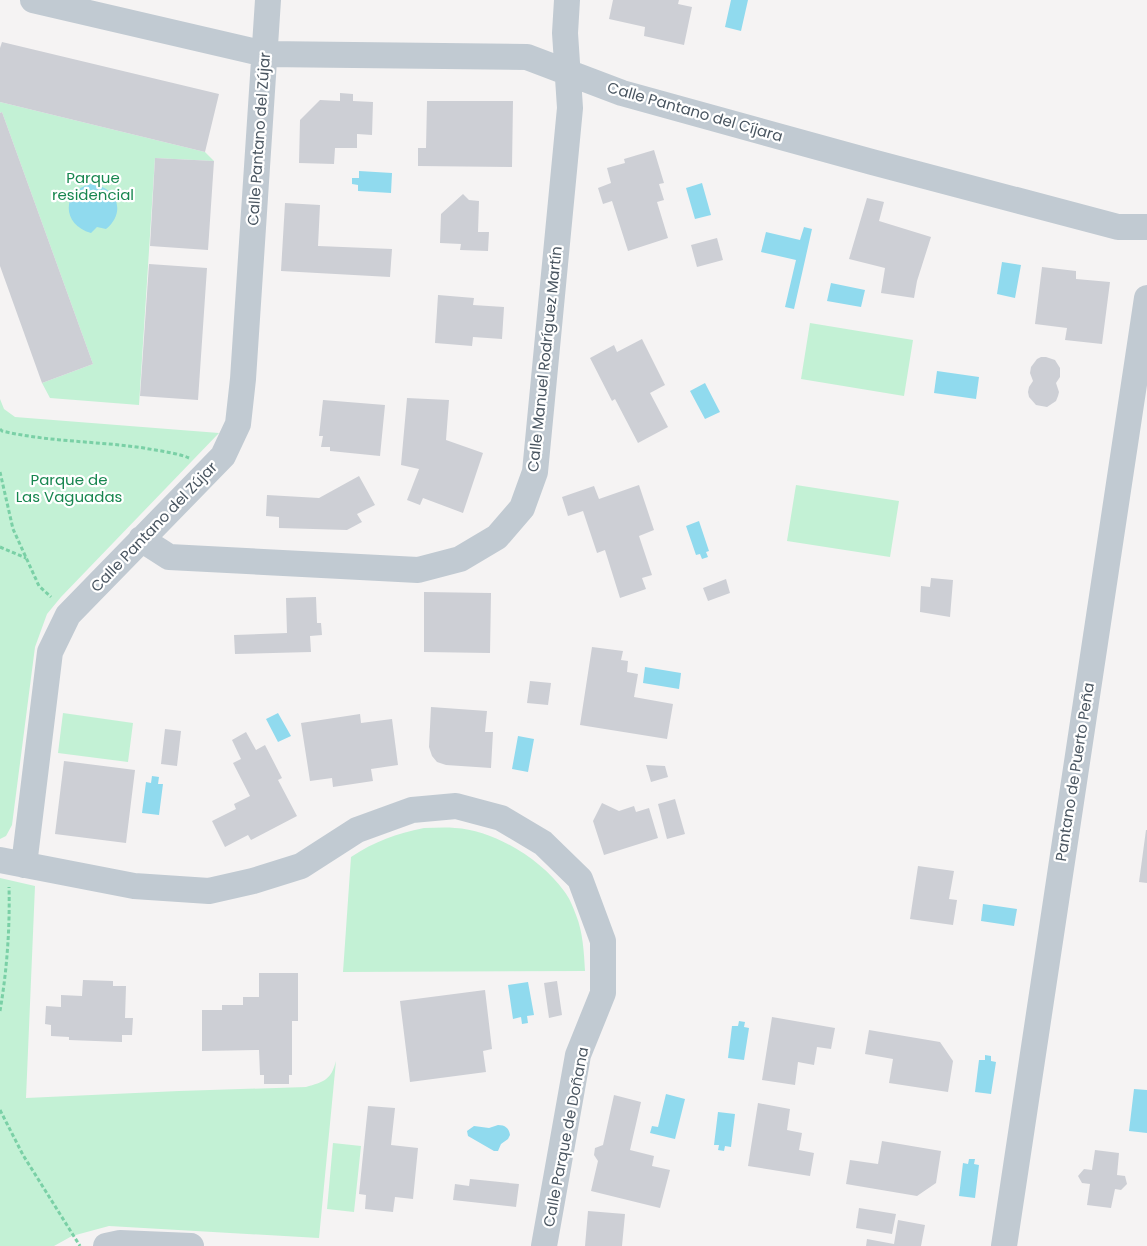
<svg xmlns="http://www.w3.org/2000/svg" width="1147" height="1246" font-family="Poppins,sans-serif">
  <rect width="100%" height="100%" fill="#f5f3f3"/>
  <path fill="#c3f1d5" d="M0,102L205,152L214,161L155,158L139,405L50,398L42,383L93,364L2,112L0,113Z
    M810,323L913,340L904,396L801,379Z
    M0,399L4,409L15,417L219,433L61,597L47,614L35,647L12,825L6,836L0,839Z
    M796,485L899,501L890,557L787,541Z
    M63,713L133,723L128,762L58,753Z
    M424,828C434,828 444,827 455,828C494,830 541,859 564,891C569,897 573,907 576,915C583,932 584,953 585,971L343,972L351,857C375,841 396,834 424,828Z
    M0,878L35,886L26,1098L179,1091L306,1087C324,1082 331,1080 336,1061L319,1238L109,1226L72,1236L54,1246H0Z
    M333,1143L361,1146L354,1212L327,1209Z"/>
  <path fill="#90daee" d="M731,0H748L741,31L725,27Z
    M359,171L392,173L391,193L358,191V185L352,184V178H359Z
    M702,183L711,215L695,219L686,188Z
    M90,184C117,186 127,212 106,229L97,227L91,233C62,225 61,192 90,184Z
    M804,227L812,229L794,309L785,307L796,260L761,252L766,232L800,240Z
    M1002,262L1021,265L1015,298L997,294Z
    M831,283L865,290L861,307L827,301Z
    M937,371L979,377L976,399L934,393Z
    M705,383L720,412L705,419L690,391Z
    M699,521L709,551L706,552L708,557L702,559L700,554L696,555L686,526Z
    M645,667L681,673L679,689L643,683Z
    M278,713L291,736L278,742L266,719Z
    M518,736L534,739L528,772L512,769Z
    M152,776L159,777L158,784H163L159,815L142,813L146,782L151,783Z
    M983,904L1017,909L1014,926L981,921Z
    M528,982L534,1015L527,1016L528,1023L522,1024L521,1017L513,1019L508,985Z
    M739,1021L745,1022L744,1027L749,1028L744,1060L728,1058L732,1026H738Z
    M985,1055L991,1056V1061L996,1062L991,1094L975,1092L979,1060H985Z
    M1134,1089L1147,1090V1133L1129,1131Z
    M666,1094L685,1099L675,1139L650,1133L652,1126L658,1127Z
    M718,1112L735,1114L731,1147L725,1146L724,1151L718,1150L719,1145H714Z
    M498,1125C505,1125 509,1128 510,1135L508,1139L501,1144L498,1151H494L468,1136L467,1131L474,1126L489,1128Z
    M969,1159H975L974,1164L979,1165L975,1198L959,1196L963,1163L968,1164Z"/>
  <path fill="#cdcfd5" d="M613,0H679L678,4L692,7L684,45L644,36L645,27L609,19Z
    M2,42L219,94L205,152L0,102V48Z
    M340,93L353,94V101L373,102L372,135L357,134V148H335L334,164L299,163L300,120L320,100L340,101Z
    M427,101H513L512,167L418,166V148H426Z
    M2,112L93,364L42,383L0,266V113Z
    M654,150L664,183L659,184L664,200L657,202L668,238L628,251L612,201L603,204L598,188L611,183L607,168L625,163L624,159Z
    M155,158L214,161L208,250L150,246Z
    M463,194L469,200L479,201L478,232H489L488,251L460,250L461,244L440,243L441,214Z
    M867,198L884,202L879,221L931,237L917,281L914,298L881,293L885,268L849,259Z
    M285,203L320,205L318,246L392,249L390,277L281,271Z
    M717,238L723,260L697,267L691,245Z
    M149,264L207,268L198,400L140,396Z
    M1042,267L1076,271V279L1110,282L1102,344L1065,340L1067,328L1035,324Z
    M438,295L474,298L473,305L504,307L502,339L473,337L472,346L435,343Z
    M642,339L665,385L650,393L668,427L638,443L615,399L612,401L590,358L614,345L617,352Z
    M1041,357H1046L1055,360L1060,368V377L1056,383L1059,392L1058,396L1056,401L1047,407L1036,405L1029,397L1028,392L1029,387L1033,381L1030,373L1031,367L1037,359Z
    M407,398L449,400L446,440L483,453L463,513L423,498L420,505L407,500L419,469L401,465Z
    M323,400L385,405L380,456L330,451V447H321L323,436H319Z
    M359,476L375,505L357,514L362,522L347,530L279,528V517L266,516L267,495L319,498Z
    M639,485L654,530L639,536L652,575L642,578L646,589L620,598L605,550L597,553L583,511L568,516L562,497L594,486L599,499Z
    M931,578L953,580L950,617L920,612L921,586L930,587Z
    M726,579L730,593L708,601L703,588Z
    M424,592L491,593L490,653L424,652Z
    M316,597L317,623H321L322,635L310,636L311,652L235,654L234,635L287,633L286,598Z
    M592,647L623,651L621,660L628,661L627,672L638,674L634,697L673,704L667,739L580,725Z
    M530,681L551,683L548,705L527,703Z
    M431,707L487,711L485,732H493L491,768L446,765L437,762L432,756L429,747Z
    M360,714L361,723L392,719L398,765L371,769L373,781L333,787L332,778L310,781L301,723Z
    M165,729L181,731L177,766L161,764Z
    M246,732L256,750L265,745L282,778L278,780L297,816L251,840L248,835L225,847L212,821L236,809L234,804L250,796L233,763L241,759L232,740Z
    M64,761L135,770L126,843L55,834Z
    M646,765L665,766L668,777L651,782Z
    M675,799L685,834L667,839L658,804Z
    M602,803L619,811L634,806L636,812L649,808L658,838L604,855L593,821Z
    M1146,830H1147V883L1139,882Z
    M918,866L954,871L949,899L957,900L953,925L910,919Z
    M259,973H298V1021H292V1075H289V1084H264V1075H260L259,1050L202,1051V1010H222V1005H243V997H259Z
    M83,980L113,981V986H126L125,1018H133L132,1035H122V1042L69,1040V1037L51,1036V1025L45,1024L46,1006L61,1007V995L82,996Z
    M557,981L562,1015L549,1018L544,983Z
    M485,990L492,1049L483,1051L486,1072L410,1082L400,1001Z
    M772,1017L835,1028L831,1049L817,1047L814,1065L798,1062L795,1085L762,1080Z
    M869,1030L940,1042L953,1061L948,1092L889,1083L893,1059L865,1054Z
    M614,1095L641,1102L630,1150L654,1156L652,1166L670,1170L660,1208L591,1191L598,1161L594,1155L595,1148L603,1145Z
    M758,1103L790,1109L787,1130L802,1133L799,1150L814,1153L810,1176L748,1166Z
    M368,1106L395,1108L391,1145L418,1148L413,1199L395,1197L393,1212L365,1209L366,1195L359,1194Z
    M882,1141L941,1151L936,1183L917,1196L846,1184L850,1160L878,1164Z
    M1095,1150L1119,1153L1117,1175L1125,1176L1127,1184L1121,1190L1115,1189L1111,1208L1087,1205L1090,1184L1082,1183L1078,1176L1084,1169L1092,1170Z
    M470,1179L519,1184L516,1207L453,1200L455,1184L469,1186Z
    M859,1208L896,1214L892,1234L856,1228Z
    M588,1211L625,1214L622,1246H585Z
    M898,1220L925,1225L921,1246H866L867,1239L894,1244Z"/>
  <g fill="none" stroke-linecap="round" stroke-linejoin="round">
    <path stroke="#7ad0a6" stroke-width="3" stroke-dasharray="4 2.5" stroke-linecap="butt" d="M0,429L2,431C49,442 96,441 144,448C159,451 174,452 189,458
      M0,472L13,529L39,586L51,597
      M0,547L26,558
      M0,1011C7,970 10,928 9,887
      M0,1110L23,1155L80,1246"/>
    <path stroke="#c1cad2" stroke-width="26" d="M33,0L265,54L527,57L622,93L872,162L1118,227H1147
      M141,539L169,557L418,570L460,559L497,537L522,508L535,472L570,108L565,33L567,0
      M0,860L134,886L209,891L253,881L301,866L357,830L412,810L456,806L501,818L543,843L580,879L603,941V993L578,1055L544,1246
      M24,865L50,652L68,615L223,456L238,424L243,379L268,0
      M106,1246L120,1243L191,1246
      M1004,1246L1147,298"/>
  </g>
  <g text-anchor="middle" stroke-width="4.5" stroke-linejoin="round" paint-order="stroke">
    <g font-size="15" fill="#4a5661" stroke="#fff">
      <text transform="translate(695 112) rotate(16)" y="5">Calle Pantano del Cíjara</text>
      <text transform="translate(259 139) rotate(-86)" y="5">Calle Pantano del Zújar</text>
      <text transform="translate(545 359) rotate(-84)" y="5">Calle Manuel Rodríguez Martín</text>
      <text transform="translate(154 527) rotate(-46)" y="5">Calle Pantano del Zújar</text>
      <text transform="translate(1075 772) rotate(-81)" y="5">Pantano de Puerto Peña</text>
      <text transform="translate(566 1137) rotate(-79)" y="5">Calle Parque de Doñana</text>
    </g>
    <g font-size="15" fill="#17864f" stroke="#fff">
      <text x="93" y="183">Parque<tspan x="93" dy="17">residencial</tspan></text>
      <text x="69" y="485">Parque de<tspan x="69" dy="17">Las Vaguadas</tspan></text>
    </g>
  </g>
</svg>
